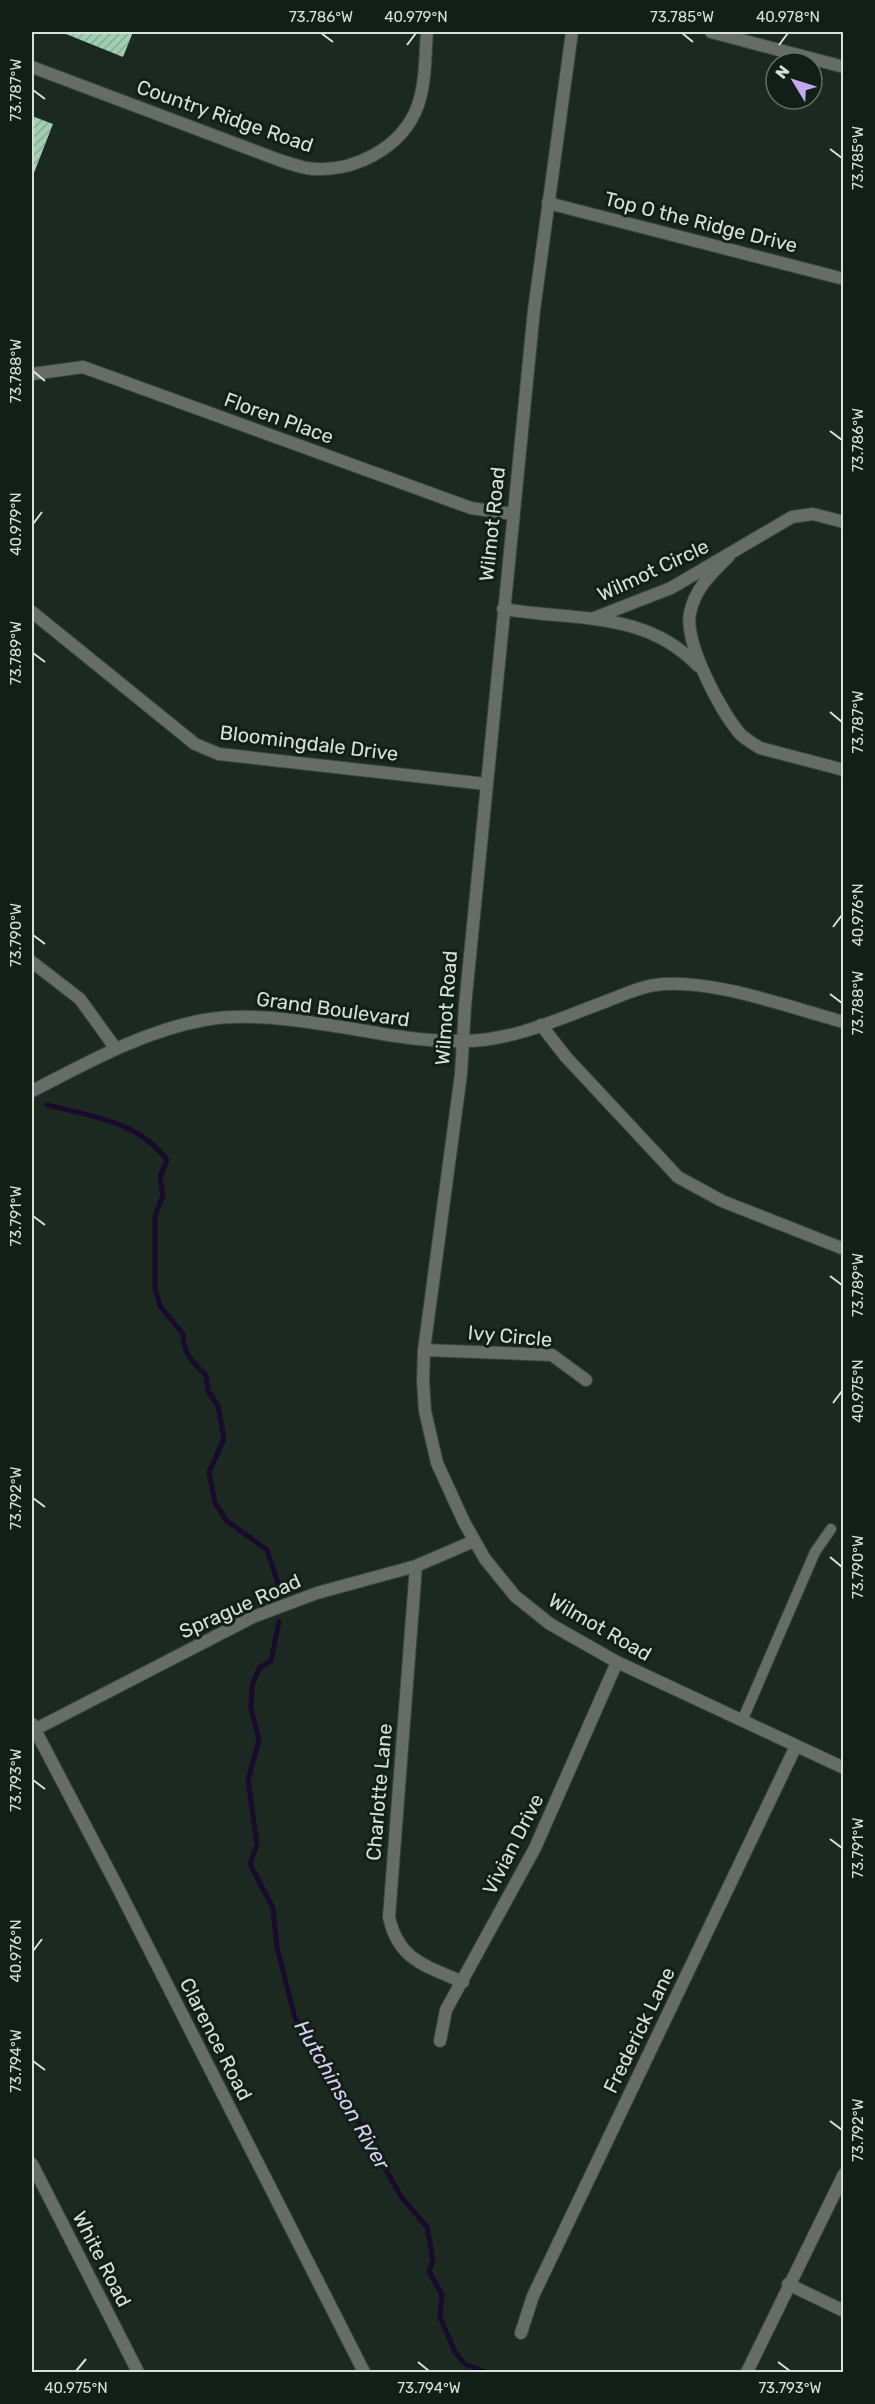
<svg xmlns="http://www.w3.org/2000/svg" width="875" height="2404" font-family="Rubik,sans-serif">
  <defs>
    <pattern id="building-hatch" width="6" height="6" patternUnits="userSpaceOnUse" patternTransform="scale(1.5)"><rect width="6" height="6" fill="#9fceb0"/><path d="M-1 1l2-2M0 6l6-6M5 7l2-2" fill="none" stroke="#87ab94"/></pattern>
  </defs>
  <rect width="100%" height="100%" fill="#1b2920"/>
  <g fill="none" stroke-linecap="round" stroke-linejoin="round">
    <path stroke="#190b2b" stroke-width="5" d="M47,1105C91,1116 138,1121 167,1160L160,1177L163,1195L155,1216V1288L160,1306L183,1334C183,1353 193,1363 206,1375L208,1391L218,1406L224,1439L209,1472L215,1503L227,1521L267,1550L278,1583
      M279,1622L271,1661L259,1668L252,1686L251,1708L259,1740L248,1780L257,1844L250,1864L273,1908L277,1947L295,2018L328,2068L402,2198L427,2227L433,2260L429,2271L442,2295L440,2317L455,2352L465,2364L486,2372"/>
  </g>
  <path fill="url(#building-hatch)" d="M61,32H133L123,57Z
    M32,116L53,124L32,178Z"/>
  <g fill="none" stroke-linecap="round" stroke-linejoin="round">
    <defs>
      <path id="service" d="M742,1721L815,1552L831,1529"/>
      <path id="minor" d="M711,32L844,67
        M32,67L279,160C288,163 297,166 306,168C351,175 403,148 418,105C426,82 425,55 427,32
        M548,203L844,279
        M32,374L83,367L471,508L513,514
        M729,556C712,573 695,588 690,613C684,643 721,712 741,735C747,740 754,744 760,748L844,770
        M503,609C574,621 645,610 698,666
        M32,612L195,744L219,754L486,784
        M594,618L671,588L792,517L813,514L844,522
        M32,962L80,999L116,1049
        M541,1025L566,1057L678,1177L722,1201L844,1249
        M463,1041C513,1041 561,1018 607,1001C623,995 639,987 655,985C709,977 791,1008 844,1022
        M424,1350L552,1355L586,1380
        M416,1566L389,1917C398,1960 426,1966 463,1982
        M32,1724L117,1886L364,2372
        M32,1731L253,1617L317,1593L416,1566L474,1541
        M440,2041L446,2010L535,1848L617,1662
        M32,2164L138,2372
        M788,2284L844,2311
        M521,2333L533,2296L796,1746"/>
      <path id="tertiary" d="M572,32L534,310L465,1006L461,1074L424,1350L423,1381L425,1411L437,1463L464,1522L485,1559L515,1596L550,1624L617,1662L844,1768
        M32,1091C87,1063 143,1031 204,1020C241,1013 285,1018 322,1024C372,1031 412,1042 463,1041
        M747,2372L844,2174"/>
    </defs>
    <use href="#service" stroke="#39463e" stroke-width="12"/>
    <use href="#minor" stroke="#39463e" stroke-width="14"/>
    <use href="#tertiary" stroke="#39463e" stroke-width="14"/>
    <use href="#service" stroke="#666d68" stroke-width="10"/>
    <use href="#minor" stroke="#666d68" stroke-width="12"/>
    <use href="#tertiary" stroke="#666d68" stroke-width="12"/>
  </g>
  <path fill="none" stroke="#d7e0da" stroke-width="2" d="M321,33L333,42M682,33L693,42M407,45L416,33M779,45L788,33M33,90L45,99M830,149L842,158M33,371L45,381M830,431L842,440M33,524L42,512M33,653L45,662M830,712L842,722M833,927L842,915M33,935L45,944M830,994L842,1003M33,1216L45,1225M830,1276L842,1285M833,1403L842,1391M33,1498L45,1507M830,1557L842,1567M33,1780L45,1789M830,1839L842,1848M33,1951L42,1939M33,2061L45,2070M830,2121L842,2130M418,2362L429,2371M778,2362L790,2371M76,2371L86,2359"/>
  <g text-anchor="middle" stroke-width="6" stroke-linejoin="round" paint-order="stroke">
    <g font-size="20" fill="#d7e0da" stroke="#121f17">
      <text transform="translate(225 116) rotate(19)" y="7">Country Ridge Road</text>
      <text transform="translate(701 222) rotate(14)" y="7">Top O the Ridge Drive</text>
      <text transform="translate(279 418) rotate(20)" y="7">Floren Place</text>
      <text transform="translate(492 524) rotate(-84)" y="7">Wilmot Road</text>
      <text transform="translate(653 570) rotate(-25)" y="7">Wilmot Circle</text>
      <text transform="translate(309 743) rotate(7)" y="7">Bloomingdale Drive</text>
      <text transform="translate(446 1008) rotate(-86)" y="7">Wilmot Road</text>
      <text transform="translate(333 1009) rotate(8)" y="7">Grand Boulevard</text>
      <text transform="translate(510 1336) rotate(5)" y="7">Ivy Circle</text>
      <text transform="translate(240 1606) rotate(-24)" y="7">Sprague Road</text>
      <text transform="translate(600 1627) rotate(30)" y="7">Wilmot Road</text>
      <text transform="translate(379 1792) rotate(-85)" y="7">Charlotte Lane</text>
      <text transform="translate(513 1844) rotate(-63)" y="7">Vivian Drive</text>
      <text transform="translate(639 2030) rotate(-64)" y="7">Frederick Lane</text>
      <text transform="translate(216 2039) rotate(63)" y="7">Clarence Road</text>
      <text transform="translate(102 2259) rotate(63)" y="7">White Road</text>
    </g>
    <g font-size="21" font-style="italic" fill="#dccef6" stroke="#121f17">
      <text transform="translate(342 2095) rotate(60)" y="7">Hutchinson River</text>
    </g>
  </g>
  <rect width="875" height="2404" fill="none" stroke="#121f17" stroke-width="66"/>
  <g transform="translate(794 81) rotate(308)"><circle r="28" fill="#121f17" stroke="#616c65" stroke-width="1.5"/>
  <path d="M0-4.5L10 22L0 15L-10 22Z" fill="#c3a7f2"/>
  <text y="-9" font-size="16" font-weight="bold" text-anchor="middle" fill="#d7e0da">N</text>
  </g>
  <rect x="33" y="33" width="809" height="2338" fill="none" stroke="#d7e0da" stroke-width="2"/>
  <g font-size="15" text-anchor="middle" fill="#d7e0da">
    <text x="321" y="22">73.786°W</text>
    <text x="416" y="22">40.979°N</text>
    <text x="682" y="22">73.785°W</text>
    <text x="788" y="22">40.978°N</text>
    <text transform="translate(16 90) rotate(-90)" y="5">73.787°W</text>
    <text transform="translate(858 158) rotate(-90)" y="5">73.785°W</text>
    <text transform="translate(16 371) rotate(-90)" y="5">73.788°W</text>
    <text transform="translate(858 440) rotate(-90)" y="5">73.786°W</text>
    <text transform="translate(16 524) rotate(-90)" y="5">40.979°N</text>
    <text transform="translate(16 653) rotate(-90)" y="5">73.789°W</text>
    <text transform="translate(858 722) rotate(-90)" y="5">73.787°W</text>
    <text transform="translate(858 915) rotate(-90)" y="5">40.976°N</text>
    <text transform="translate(16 935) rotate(-90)" y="5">73.790°W</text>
    <text transform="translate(858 1003) rotate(-90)" y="5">73.788°W</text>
    <text transform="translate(16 1216) rotate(-90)" y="5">73.791°W</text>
    <text transform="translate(858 1285) rotate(-90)" y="5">73.789°W</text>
    <text transform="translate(858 1391) rotate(-90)" y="5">40.975°N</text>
    <text transform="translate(16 1498) rotate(-90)" y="5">73.792°W</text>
    <text transform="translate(858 1567) rotate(-90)" y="5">73.790°W</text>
    <text transform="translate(16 1780) rotate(-90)" y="5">73.793°W</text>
    <text transform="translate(858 1848) rotate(-90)" y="5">73.791°W</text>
    <text transform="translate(16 1951) rotate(-90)" y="5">40.976°N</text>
    <text transform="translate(16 2061) rotate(-90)" y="5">73.794°W</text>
    <text transform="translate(858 2130) rotate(-90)" y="5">73.792°W</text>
    <text x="76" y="2393">40.975°N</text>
    <text x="429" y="2393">73.794°W</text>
    <text x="790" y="2393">73.793°W</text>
  </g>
</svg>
